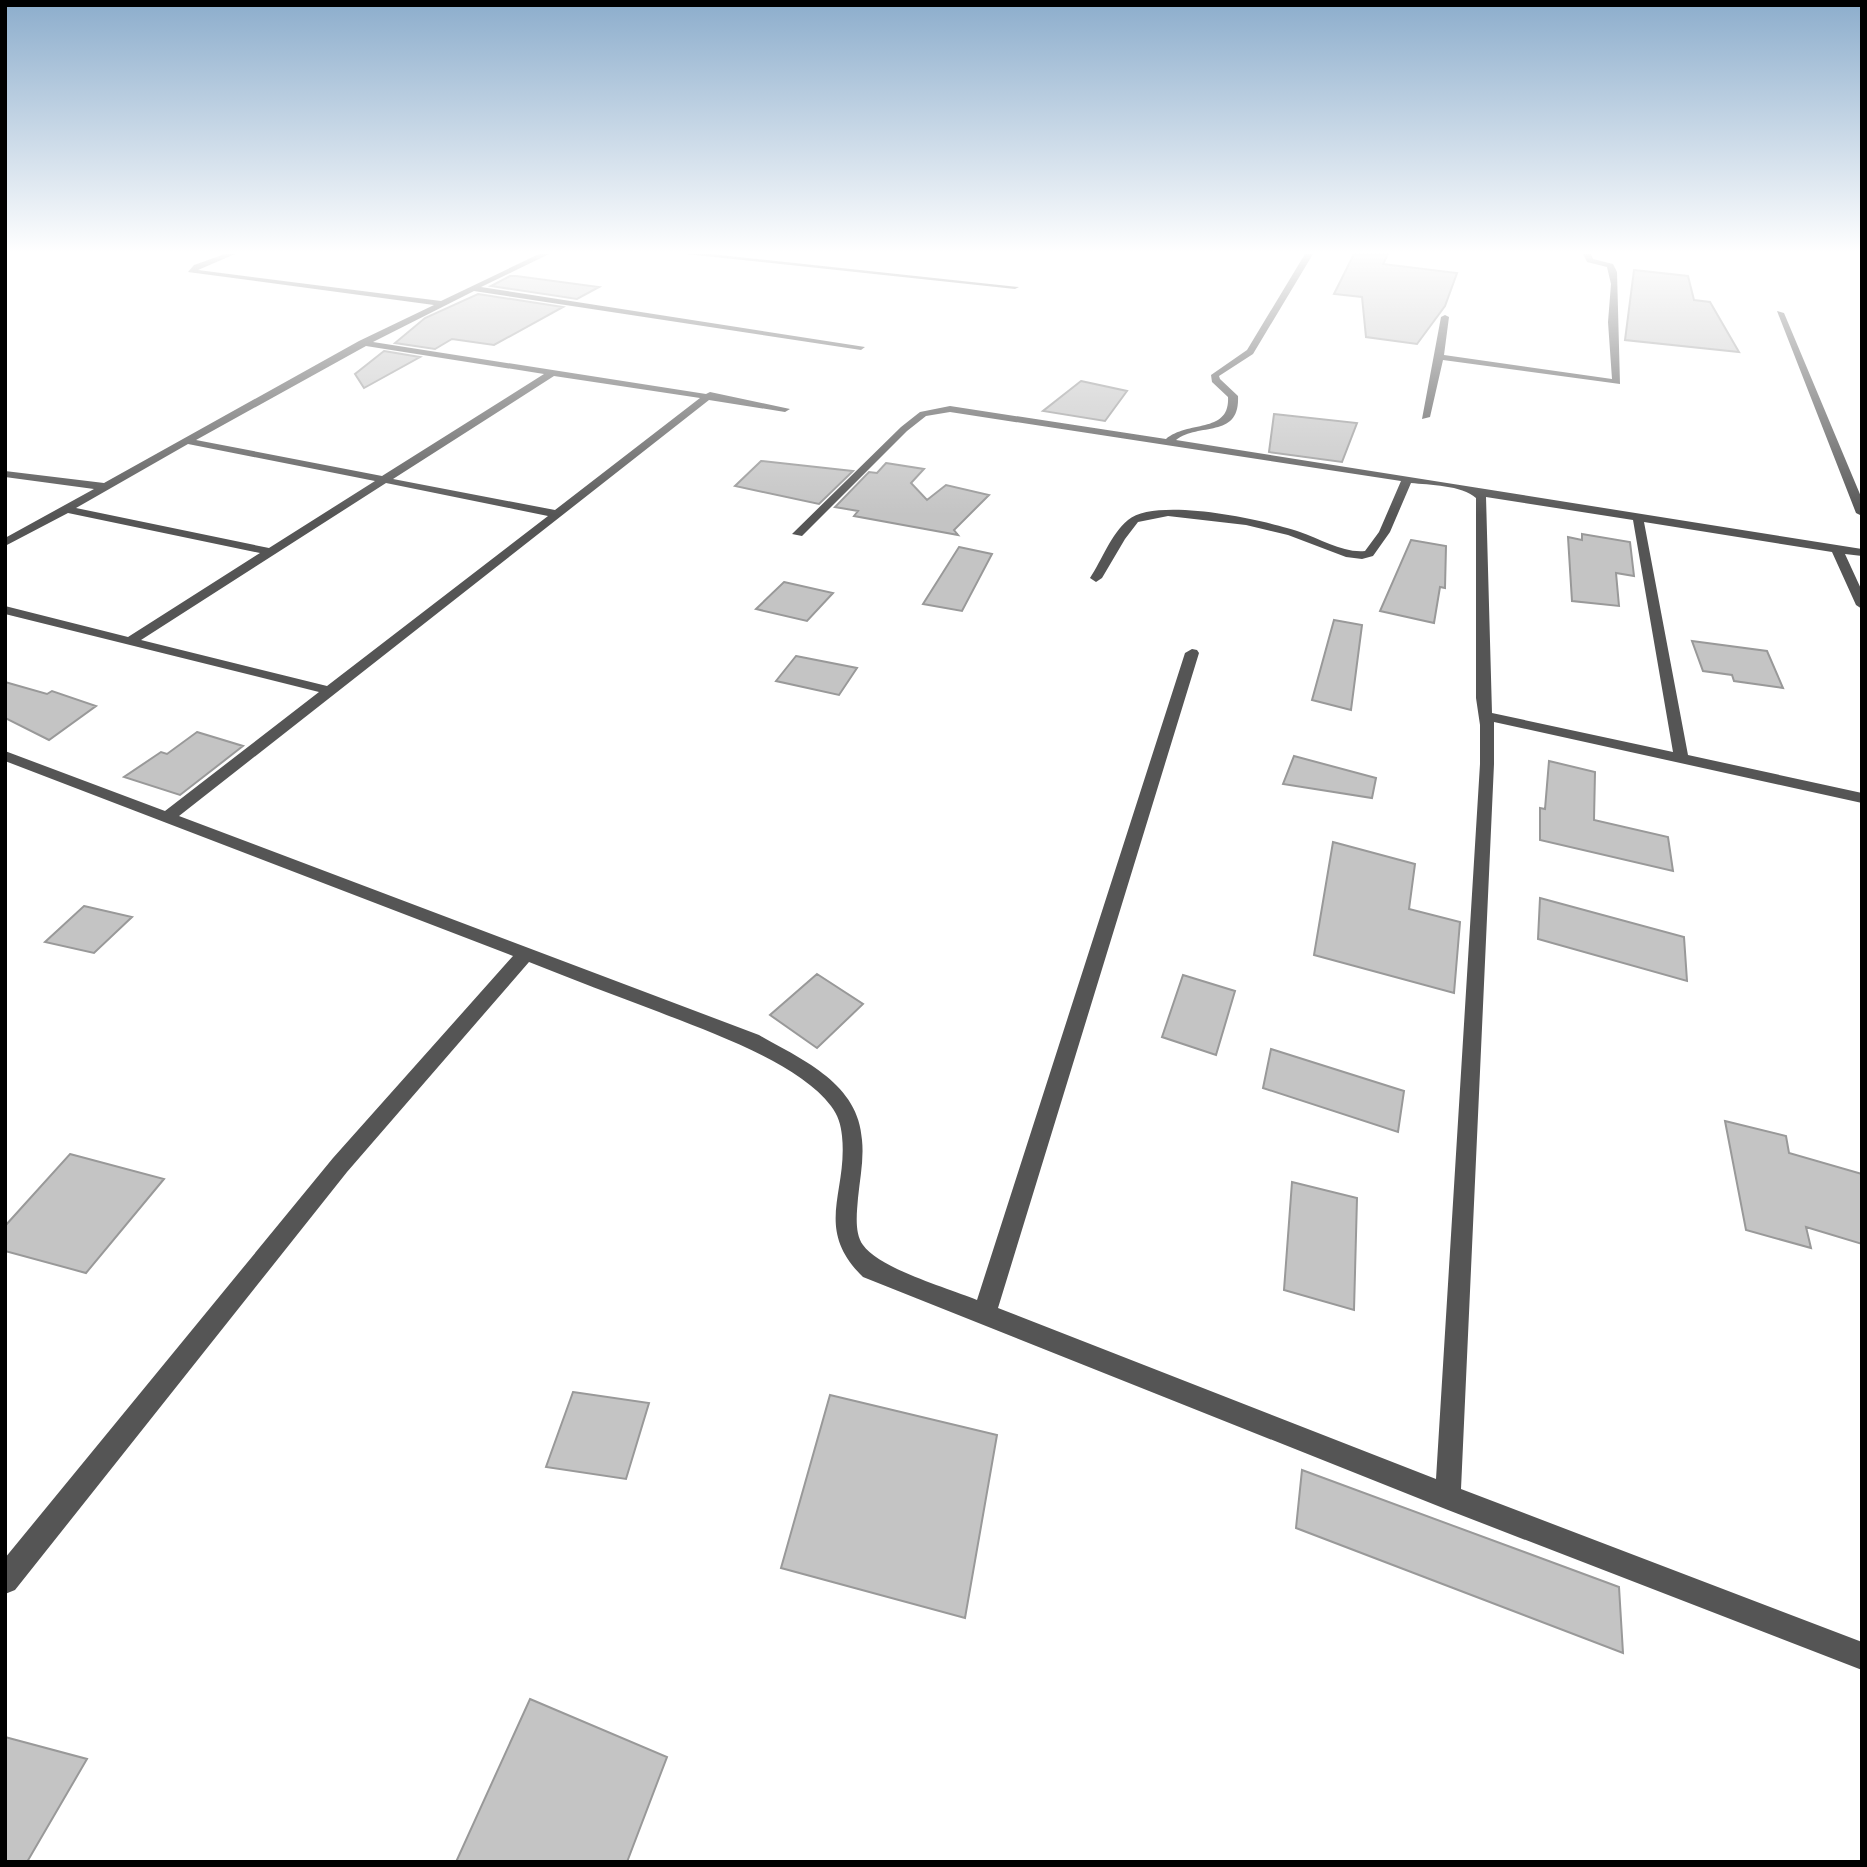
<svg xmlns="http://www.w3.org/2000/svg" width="1867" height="1867" font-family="'DM Sans',sans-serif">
  <rect width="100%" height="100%" fill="#fff"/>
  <path fill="#c4c4c4" stroke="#999" stroke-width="2" d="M1354,254H1388L1383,264L1457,273L1445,306L1417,344L1366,337L1362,297L1334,294Z
    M1634,270L1688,276L1694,300L1710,302L1739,352L1625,340Z
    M510,276H516L599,287L577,299L491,286Z
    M478,294L563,307L494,345L452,339L435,349L395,343L425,318Z
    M384,351L420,357L364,388L355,374Z
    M1081,381L1127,391L1105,421L1043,411Z
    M1274,414L1357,423L1342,462L1269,452Z
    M761,461L853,471L819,504L735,486Z
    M886,463L924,469L911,483L927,500L946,485L989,495L954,530L958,535L854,516L858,511L835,507L869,472L877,473Z
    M1582,534L1630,542L1634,576L1616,573L1619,606L1572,601L1568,537L1582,540Z
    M1411,540L1446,546L1445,588L1440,587L1434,623L1380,611Z
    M959,547L992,554L962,611L923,604Z
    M784,582L833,593L807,621L756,609Z
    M1334,620L1362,625L1351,710L1312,700Z
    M1692,641L1767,651L1783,688L1734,681L1732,675L1703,671Z
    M796,656L857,668L839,695L776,681Z
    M5,682L47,694L52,691L96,706L49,740L5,718Z
    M197,732L243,746L180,795L124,777L161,752L167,754Z
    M1294,756L1376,778L1372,798L1283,784Z
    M1549,761L1595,772L1594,820L1668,837L1673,871L1540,840V808L1545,809Z
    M1333,842L1415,864L1409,909L1460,922L1454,993L1314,955Z
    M1540,898L1684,937L1687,981L1538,939Z
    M84,906L132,917L94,953L45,942Z
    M817,974L863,1004L817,1048L770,1015Z
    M1183,975L1235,991L1216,1055L1162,1037Z
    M1271,1049L1404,1091L1398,1132L1263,1088Z
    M1725,1121L1786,1136L1789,1153L1862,1174V1244L1806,1227L1811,1248L1746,1230Z
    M70,1154L164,1179L86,1273L5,1251V1226Z
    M1292,1182L1357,1198L1354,1310L1284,1290Z
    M573,1392L649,1403L626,1479L546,1467Z
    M830,1395L997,1435L965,1618L781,1568Z
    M1302,1470L1619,1587L1623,1653L1296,1528Z
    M530,1699L667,1757L627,1862H456Z
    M5,1737L87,1759L27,1862H5Z"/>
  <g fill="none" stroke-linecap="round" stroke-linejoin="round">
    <path fill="#555" fill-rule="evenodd" d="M225,254H235L198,270L441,301L539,254H549L481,287L865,347L861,350L474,291L373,342L706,394L710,392L790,409L785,412L709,400L179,816L759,1035C801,1059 859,1083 862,1140C864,1159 860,1178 858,1198C857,1212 854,1233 863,1245C880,1269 948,1288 977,1300L1185,653L1192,649L1197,650L1199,653L998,1308L1436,1479L1480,764V725L1476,698V498C1462,485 1429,485 1411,483L1390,532L1373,556L1362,559L1346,557L1288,535L1246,525L1168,516L1138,522L1125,539L1102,578L1096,582L1090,578C1102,560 1111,534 1128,520C1156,496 1266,520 1300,532C1321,539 1342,553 1365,551L1379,532L1401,481L950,412L926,416L907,431L802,536L792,534L901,427L920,412L950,406L1166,439C1188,420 1230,434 1228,397L1212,382L1211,375L1247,350L1305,254H1313L1253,354L1219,376L1220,379L1238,396C1240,439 1200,422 1176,440L1862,549V556L1845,554L1862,591V609L1856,605L1832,552L1644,522L1688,755L1862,793V803L1494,722V764L1461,1489L1862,1642V1670L1448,1510L863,1277C813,1228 848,1193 842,1136C841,1125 838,1115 831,1106C798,1062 709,1032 659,1012C616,996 572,979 529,962L347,1172L15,1590L5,1594V1558L333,1158L513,956L5,761V751L165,811L319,692L5,614V606L128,637L260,553L68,513L5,546V538L94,489L5,477V471L104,483L359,341L434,305L188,272L194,265ZM366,346L544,374L382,476L196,440ZM554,376L700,398L555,510L393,479ZM188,444L375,481L269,548L76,508ZM386,483L548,516L327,686L141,640ZM1486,497L1633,520L1673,752L1492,713Z
      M686,254H710L1019,287L1015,289Z
      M1583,254H1591L1593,259L1613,264L1617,272L1620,384L1443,360L1430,417L1422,419L1441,317L1445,315L1449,317L1444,355L1612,379L1608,322L1611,284L1607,267L1587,262Z
      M1777,311L1784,313L1862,499V516L1856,513Z"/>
  </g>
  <linearGradient id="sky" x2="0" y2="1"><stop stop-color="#8cadcc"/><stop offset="0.49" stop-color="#fff"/><stop offset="1" stop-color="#fff" stop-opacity="0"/></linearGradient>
  <rect width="1867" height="515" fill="url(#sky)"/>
  <rect width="1867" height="1867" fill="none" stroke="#000000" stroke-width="14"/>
</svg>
